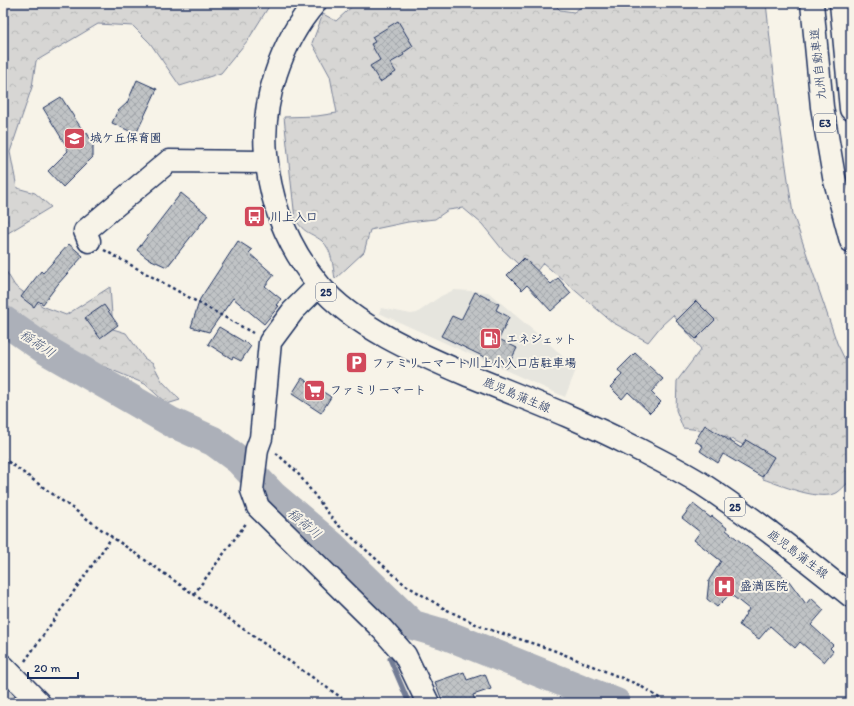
<svg xmlns="http://www.w3.org/2000/svg" width="854" height="706" font-family="Itim,'Klee One',sans-serif">
  <defs>
    <pattern id="forest-crowns" width="20" height="18" patternUnits="userSpaceOnUse"><rect width="20" height="18" fill="#d7d6d4"/><path d="M2 6a3 3 0 1 1 6 0M12 15a3 3 0 1 1 6 0" fill="none" stroke="#b8b8b8"/></pattern>
    <pattern id="building-cross-hatch" width="8" height="8" patternUnits="userSpaceOnUse"><rect width="8" height="8" fill="#c0c3c5"/><path d="M0 0l8 8M0 8l8-8" fill="none" stroke="#a4a8ac"/></pattern>
  </defs>
  <rect width="100%" height="100%" fill="#f7f3e8"/>
  <filter id="ink" filterUnits="userSpaceOnUse"><feTurbulence type="fractalNoise" baseFrequency=".025" numOctaves="2"/><feDisplacementMap in="SourceGraphic" scale="8" xChannelSelector="R" yChannelSelector="G"/><feConvolveMatrix kernelMatrix="1 2 1 2 8 2 1 2 1" color-interpolation-filters="sRGB"/></filter>
  <g filter="url(#ink)">
    <path fill="#e6e5de" d="M454,290L488,292L554,348L576,370L565,397L379,313L381,308L411,314L417,313L441,296Z"/>
    <path fill="url(#forest-crowns)" stroke="#798299" d="M3,3H271L248,40L221,73L180,86L150,43L133,26L98,24L36,61L32,87L10,152L17,188L35,193L51,207L3,236Z
      M356,3H553L560,10L574,12L587,3H766L778,111L793,214L837,343L851,372V480C846,484 839,493 834,494C815,500 781,485 763,479C762,474 762,465 759,460C747,439 706,430 683,428L676,410L677,381L701,349L673,315L661,326L648,342L612,322L543,263L532,277L502,249L482,224L463,208L448,210L435,219L408,222L370,230L364,252L335,279C333,267 332,249 322,241C309,231 306,235 295,219L284,117L317,116L337,113L330,76L312,43L323,14L336,21Z
      M3,266L15,286L42,306L66,315L110,287L113,329L126,333L144,358L153,364L162,381L180,400L167,404L145,384L105,367L48,364L3,333Z
      M3,660L46,703H3Z"/>
    <g fill="none" stroke-linecap="round" stroke-linejoin="round">
      <path stroke="#727c95" stroke-width="5" d="M394,626L397,610
        M390,659L409,703"/>
      <path stroke="#acb0b9" stroke-width="30" d="M3,320L46,350L171,422L213,441L239,460L273,496L332,546L413,625L444,634L616,703"/>
    </g>
    <path fill="url(#building-cross-hatch)" stroke="#1b2f5e" d="M398,21L413,46L403,53L404,55L390,63L396,72L380,82L370,66L380,60L371,44L375,42L372,37Z
      M137,80L157,89L136,134L112,123L117,112L127,103Z
      M61,97L85,134L87,133L93,143V157L63,187L48,171L68,151L66,147H67L43,108Z
      M181,193L208,215L167,267L147,258L137,250Z
      M238,241L252,250L249,253L274,275L265,286L281,299L276,305L279,306L264,324L233,298L209,332L191,327L200,299Z
      M69,244L83,256L58,284L43,304L38,301L34,307L21,297L41,271L43,273Z
      M524,258L551,284L558,278L571,293L551,311L527,285L522,290L507,275Z
      M475,292L499,304L496,310L509,317L499,339L517,348L507,368L441,336L452,316L461,320Z
      M696,301L715,320L696,339L676,321Z
      M104,305L118,325L100,338L85,318Z
      M219,327L251,346L241,361L233,357L232,359L208,344Z
      M635,353L663,379L651,392L661,402L650,413L628,392L622,399L610,387L622,375L618,370Z
      M302,378L331,397L321,413L292,394Z
      M705,425L741,448L746,440L774,457L762,477L723,454L718,463L700,451L703,446L695,441Z
      M693,504L711,518L712,516L727,528L726,530L789,581L806,604L811,598L824,610L811,625L833,645L830,648L833,651L824,662L800,642L795,648L770,626L759,639L739,625L749,609L730,594L717,607L707,599L709,580L721,561L694,540L700,532L682,518Z
      M464,672L467,680L485,674L491,689L473,695L476,703H443L435,682Z"/>
    <g fill="none" stroke-linecap="round" stroke-linejoin="round">
      <defs>
        <path id="minor" d="M89,241L85,231L169,161L266,162
          M319,285L293,311L270,342L261,438L257,449L252,490L258,507L382,629L405,655L428,703
          M3,666L39,703"/>
        <path id="major" d="M315,3C281,42 261,102 266,154C270,204 287,246 319,285C354,327 421,355 470,376C524,398 580,419 632,446C655,458 680,470 702,484C754,518 803,557 851,596"/>
        <path id="highway" d="M812,3L822,107L834,177L851,241
          M841,3L851,109"/>
      </defs>
      <use href="#minor" stroke="#1b2f5e" stroke-width="25"/>
      <use href="#major" stroke="#1b2f5e" stroke-width="25"/>
      <use href="#highway" stroke="#1b2f5e" stroke-width="25"/>
      <path stroke="#1b2f5e" stroke-width="2.5" stroke-dasharray="3 3" stroke-linecap="butt" d="M104,250L253,333
        M276,453L296,471L336,523L404,584L445,609L482,627L553,650L639,685L667,703
        M3,458L112,537L349,703
        M194,594L247,522
        M25,661L112,537"/>
      <use href="#minor" stroke="#f7f3e8" stroke-width="22"/>
      <use href="#major" stroke="#f7f3e8" stroke-width="22"/>
      <use href="#highway" stroke="#f7f3e8" stroke-width="22"/>
    </g>
  </g>
  <defs>
    <symbol id="school-square" viewBox="-11 -11 22 22"><rect x="-9" y="-9" width="18" height="18" rx="4" fill="#d1495b" stroke="#f7f3e8"/><path d="M0-5L7-2L0 1L-7-2ZM-4 1L0 2.5L4 1V4Q0 6-4 4Z" fill="#fff"/></symbol>
    <symbol id="bus-square" viewBox="-11 -11 22 22"><rect x="-9" y="-9" width="18" height="18" rx="4" fill="#d1495b" stroke="#f7f3e8"/><path d="M-5-6H5V4H4V6H2V4H-2V6H-4V4H-5ZM-3.5-4V0h7V-4ZM-3.5 1.2v1.5H-2V1.2ZM2 1.2v1.5H3.5V1.2Z" fill="#fff"/></symbol>
    <symbol id="fuel-square" viewBox="-11 -11 22 22"><rect x="-9" y="-9" width="18" height="18" rx="4" fill="#d1495b" stroke="#f7f3e8"/><path d="M-5.5-6h7V0h2V4h1.3V-2.5L3-4.5l.8-.8L6-3V5H2.5V1h-1V6h-7ZM-4.2-4.7v3.2H.2V-4.7Z" fill="#fff"/></symbol>
    <symbol id="parking-square" viewBox="-11 -11 22 22"><rect x="-9" y="-9" width="18" height="18" rx="4" fill="#d1495b" stroke="#f7f3e8"/><path d="M-3.5-5.5H1a3.5 3.5 0 0 1 0 7H-1V5.5H-3.5ZM-1-3.4V-.6H.8a1.4 1.4 0 0 0 0-2.8Z" fill="#fff"/></symbol>
    <symbol id="supermarket-square" viewBox="-11 -11 22 22"><rect x="-9" y="-9" width="18" height="18" rx="4" fill="#d1495b" stroke="#f7f3e8"/><path d="M-6-5.5h2.5l.6 2H6L4.5 2H-2.5L-4.4-4H-6ZM-1.5 3.2a1.3 1.3 0 1 0 .1 0ZM3 3.2a1.3 1.3 0 1 0 .1 0Z" fill="#fff"/></symbol>
    <symbol id="hospital-square" viewBox="-11 -11 22 22"><rect x="-9" y="-9" width="18" height="18" rx="4" fill="#d1495b" stroke="#f7f3e8"/><path d="M-5-5h3v3.5h4V-5h3V5h-3V1.5h-4V5h-3Z" fill="#fff"/></symbol>
  </defs>
  <g fill-rule="evenodd">
    <use href="#school-square" x="62" y="126" width="25" height="25"/>
    <use href="#bus-square" x="242" y="204" width="25" height="25"/>
    <use href="#fuel-square" x="478" y="326" width="25" height="25"/>
    <use href="#parking-square" x="344" y="350" width="25" height="25"/>
    <use href="#supermarket-square" x="302" y="378" width="25" height="25"/>
    <use href="#hospital-square" x="712" y="574" width="25" height="25"/>
  </g>
  <g text-anchor="middle" stroke-width="4" stroke-linejoin="round" paint-order="stroke">
    <g fill="#f7f3e8" stroke="#5d6a87" stroke-width="1">
      <rect x="814" y="114" width="22" height="18" rx="3"/>
      <rect x="316" y="283" width="20" height="18" rx="3"/>
      <rect x="725" y="498" width="20" height="18" rx="3"/>
    </g>
    <g font-size="11" font-weight="bold" fill="#1b2f5e">
      <text x="825" y="127">E3</text>
      <text x="326" y="296">25</text>
      <text x="735" y="511">25</text>
    </g>
    <g font-size="12" fill="#1b2f5e" stroke="#f7f3e8">
      <text transform="translate(818 64) rotate(-96)" y="4">九州自動車道</text>
      <text transform="translate(517 395) rotate(23)" y="4">鹿児島蒲生線</text>
      <text transform="translate(798 554) rotate(37)" y="4">鹿児島蒲生線</text>
    </g>
    <g font-size="12" font-weight="bold" fill="#1b2f5e" stroke="#f7f3e8" text-anchor="start">
      <text x="90" y="142">城ケ丘保育園</text>
      <text x="270" y="221">川上入口</text>
      <text x="506" y="343">エネジェット</text>
      <text x="372" y="367">ファミリーマート川上小入口店駐車場</text>
      <text x="330" y="394">ファミリーマート</text>
      <text x="740" y="590">盛満医院</text>
    </g>
    <g font-size="13" font-style="italic" fill="#465679" stroke="#f7f3e8">
      <text transform="translate(38 343) rotate(34)" y="5">稲荷川</text>
      <text transform="translate(305 523) rotate(40)" y="5">稲荷川</text>
    </g>
  </g>
  <rect width="854" height="706" fill="none" stroke="#f7f3e8" stroke-width="16"/>
  <rect x="8" y="8" width="838" height="690" fill="none" stroke="#1b2f5e" stroke-width="1.5" filter="url(#ink)"/>
  <path d="M28 672v6h50v-6" fill="none" stroke="#1b2f5e" stroke-width="2"/>
  <text x="34" y="672" font-size="12" fill="#1b2f5e" stroke="#f7f3e8" stroke-width="3" paint-order="stroke">20 m</text>
</svg>
